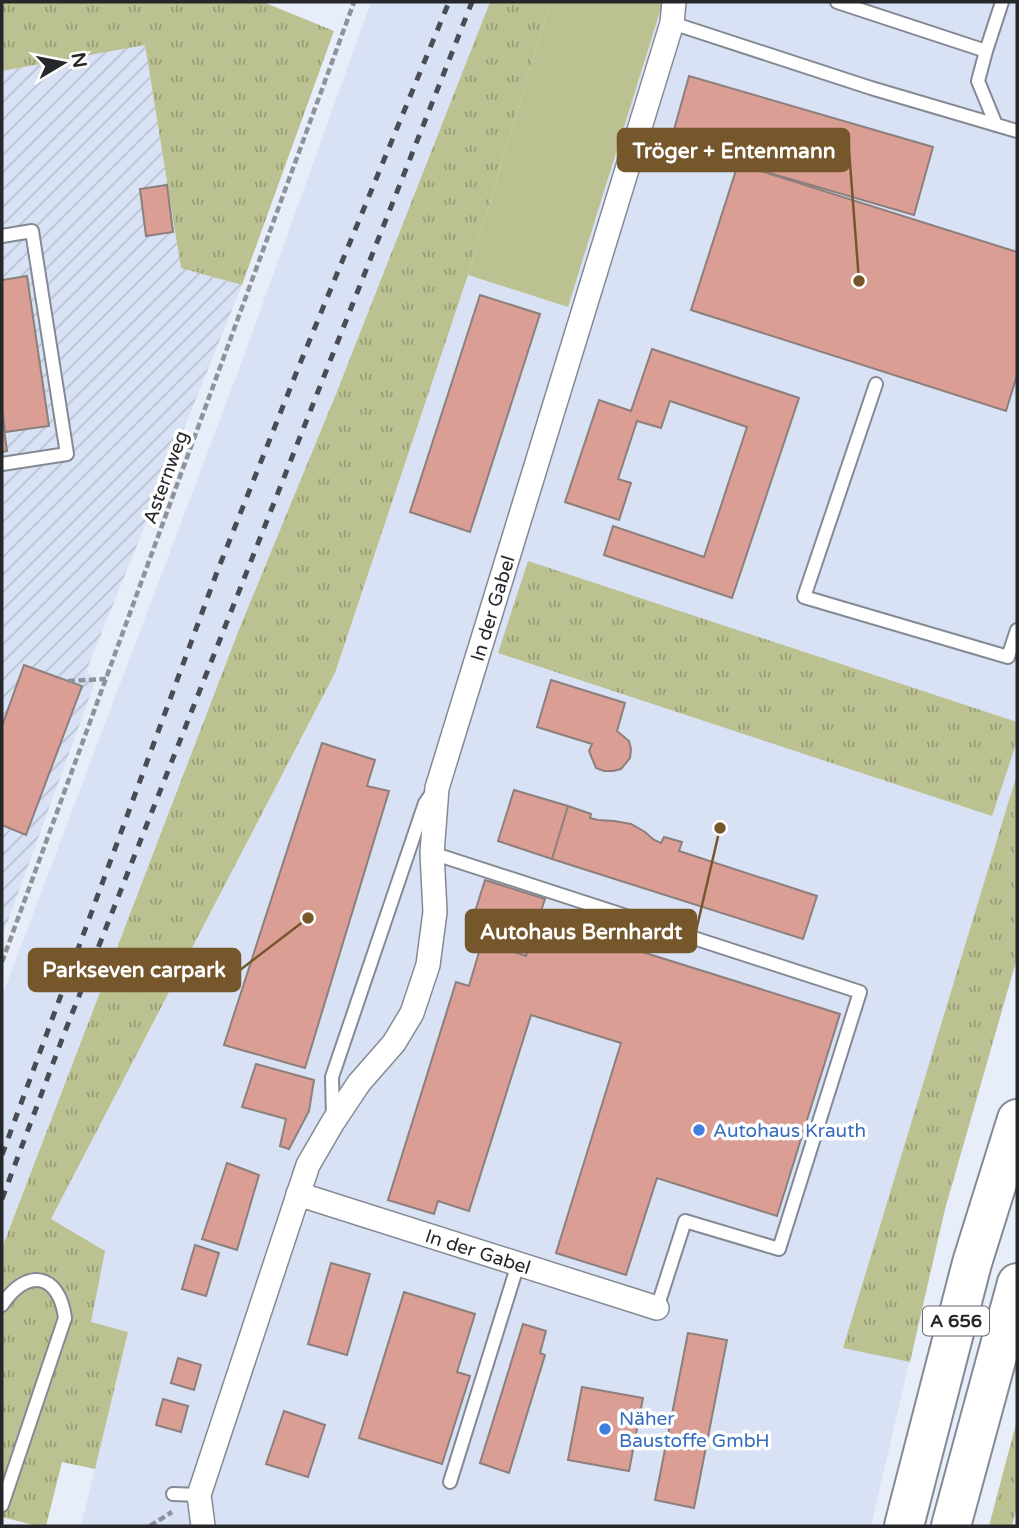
<svg xmlns="http://www.w3.org/2000/svg" width="1019" height="1528" font-family="'Varela Round',sans-serif">
  <defs>
    <pattern id="industrial-furrows" width="10" height="10" patternUnits="userSpaceOnUse" patternTransform="scale(1.75)"><rect width="10" height="10" fill="#d8e2f4"/><path d="M-1 1l2-2M0 10L10 0M9 11l2-2" fill="none" stroke="#b9c2d1"/></pattern>
    <pattern id="grass-tufts" width="24" height="20" patternUnits="userSpaceOnUse" patternTransform="scale(1.75)"><rect width="24" height="20" fill="#bbc190"/><path d="M3 7l-1-3M5 7V3M7 7l1-3M15 17l-1-3M17 17v-4M19 17l1-3" fill="none" stroke="#989d76"/></pattern>
  </defs>
  <rect width="100%" height="100%" fill="#e7eef9"/>
  <path fill="#d8e2f4" d="M371,2H490L336,394L238,632L2,1248V996L241,364Z
    M663,2H1017V958L945,1209L871,1526H81L128,1332L91,1323L51,1219L335,673L468,275L568,307Z"/>
  <path fill="url(#industrial-furrows)" d="M145,44L181,267L242,285L87,669L94,685L2,937V71Z"/>
  <path fill="url(#grass-tufts)" d="M2,2H263L334,31L242,285L181,268L145,45L2,71Z
    M490,2H550L468,275L335,673L51,1219L105,1251L91,1322L128,1332L95,1469L62,1462L46,1526H37L2,1517V1248L238,632L336,394Z
    M528,561L1017,722V741L992,816L498,653Z
    M1017,774V958L945,1209L910,1362L843,1348Z
    M1017,1420V1506L1012,1526H989Z"/>
  <path fill="#bbc190" d="M550,2H663L568,307L468,275Z"/>
  <path fill="#db9e95" stroke="#8c7f7c" stroke-width="2" d="M689,76L933,147L914,215L670,144Z
    M738,164L1017,252V375L1006,411L691,310Z
    M167,185L173,232L146,236L140,189Z
    M27,276L49,426L5,432L2,407V280Z
    M480,295L540,314L470,532L410,512Z
    M652,349L799,398L732,598L604,555L613,526L704,557L747,427L670,401L661,428L637,421L618,479L631,483L619,520L565,502L599,400L631,411Z
    M2,414L7,451L2,452Z
    M24,665L82,686L26,835L2,825V726Z
    M551,680L625,703L617,731L629,741L631,749L630,758L621,769L613,771H604L596,768L589,751L592,744L537,727Z
    M322,743L375,760L367,786L389,791L305,1068L224,1045Z
    M514,790L568,806L552,859L498,841Z
    M568,806L591,814L590,818L598,820L614,821L631,824L645,832L654,840L661,843L664,837L682,842L679,851L817,896L803,939L552,859Z
    M485,880L545,899L526,956L467,937Z
    M540,912L587,927L585,934L840,1014L777,1216L657,1178L626,1275L556,1253L621,1043L531,1015L469,1211L438,1201L434,1214L388,1200L456,982L469,986L482,942L526,956Z
    M256,1064L314,1080L309,1111L289,1149L280,1146L286,1119L242,1107Z
    M227,1163L259,1175L237,1250L202,1239Z
    M195,1245L219,1253L206,1296L182,1289Z
    M331,1263L370,1274L347,1355L308,1344Z
    M404,1292L475,1314L457,1372L470,1376L442,1464L359,1438Z
    M523,1324L546,1331L540,1353L545,1355L509,1473L480,1463Z
    M688,1333L727,1340L694,1508L655,1500Z
    M178,1358L201,1365L194,1390L171,1383Z
    M582,1387L643,1398L629,1471L568,1460Z
    M163,1399L188,1406L181,1432L156,1425Z
    M284,1411L325,1425L308,1477L266,1464Z"/>
  <g fill="none" stroke-linecap="round" stroke-linejoin="round">
    <defs>
      <path id="service" d="M837,2L986,51
        M672,23L871,88L1017,131
        M996,125L978,81L986,51L1002,2
        M2,236L32,231L67,454L2,464
        M876,384L804,597L1008,657L1017,630
        M432,853L860,992L779,1249L685,1221L657,1308
        M333,1118L332,1077L425,803L432,793
        M2,1305C26,1268 59,1272 65,1318L2,1505
        M450,1482L518,1264
        M173,1494L199,1495"/>
      <g id="minor">
        <path id="s1" d="M298,1194L657,1308"/>
        <path id="s2" d="M203,1526L199,1495L308,1165L333,1122L359,1083L394,1043L412,1013L428,965L435,912L432,853L437,788L672,23L674,2"/>
      </g>
      <path id="motorway" d="M904,1526L972,1263L1017,1119
        M951,1526L1017,1283"/>
    </defs>
    <use href="#service" stroke="#848a94" stroke-width="16"/>
    <use href="#minor" stroke="#848a94" stroke-width="26"/>
    <use href="#motorway" stroke="#848a94" stroke-width="42"/>
    <path stroke="#8e939b" stroke-width="4.5" stroke-dasharray="7 3.5" stroke-linecap="butt" d="M68,681L106,679
      M2,962L354,2
      M150,1526L172,1512
      M1017,1526V1525"/>
    <use href="#service" stroke="#fff" stroke-width="12"/>
    <use href="#minor" stroke="#fff" stroke-width="23"/>
    <use href="#motorway" stroke="#fff" stroke-width="38"/>
    <path stroke="#494c52" stroke-width="5" stroke-dasharray="9 9" stroke-linecap="butt" d="M2,1155L217,572L299,366L449,2
      M2,1199L64,1034L472,2"/>
  </g>
  <g fill="#3f7fe0" stroke="#fff" stroke-width="2.5">
    <circle cx="699" cy="1130" r="7"/>
    <circle cx="605" cy="1429" r="7"/>
  </g>
  <g text-anchor="middle" stroke-width="7" stroke-linejoin="round" paint-order="stroke">
    <rect fill="#fff" stroke="#66686b" stroke-width="2" x="923" y="1306.5" width="66" height="29" rx="5"/>
    <g font-size="18" font-weight="bold" fill="#25272b">
      <text x="956" y="1327">A 656</text>
    </g>
    <g font-size="19" fill="#25272b" stroke="#fff">
      <text transform="translate(165 477) rotate(-70)" y="7">Asternweg</text>
      <text dy="7" stroke="none"><textPath href="#s2" startOffset="980">In der Gabel</textPath></text>
      <text dy="7" stroke="none"><textPath href="#s1" startOffset="189">In der Gabel</textPath></text>
    </g>
    <g font-size="19" fill="#366cbe" stroke="#fff" text-anchor="start">
      <text x="713" y="1137">Autohaus Krauth</text>
      <text x="619" y="1425">Näher<tspan x="619" dy="22">Baustoffe GmbH</tspan></text>
    </g>
  </g>
  <path fill="none" stroke="#76572c" stroke-width="2.5" d="M859 281L849 150M720 828L696 931M308 918L240 970"/>
  <g fill="#76572c" stroke="#fff" stroke-width="2.5">
    <circle cx="859" cy="281" r="7"/>
    <circle cx="720" cy="828" r="7"/>
    <circle cx="308" cy="918" r="7"/>
  </g>
  <g fill="#76572c" stroke="#76572c" stroke-width="2.5">
    <rect x="618" y="129" width="231" height="42" rx="7"/>
    <rect x="466" y="910" width="230" height="42" rx="7"/>
    <rect x="29" y="949" width="211" height="42" rx="7"/>
  </g>
  <g font-size="21" text-anchor="middle" font-weight="bold" fill="#fff">
    <text x="734" y="158">Tröger + Entenmann</text>
    <text x="581" y="939">Autohaus Bernhardt</text>
    <text x="134" y="977">Parkseven carpark</text>
  </g>
  <rect width="1019" height="1528" fill="none" stroke="#25272b" stroke-width="7"/>
  <g transform="translate(63 63) rotate(80)" stroke="#ffffff" stroke-width="5" paint-order="stroke">
  <path d="M0-5L12 26L0 18L-12 26Z" fill="#25272b"/>
  <text y="-10" font-size="19" font-weight="bold" text-anchor="middle" fill="#25272b">N</text>
  </g>
</svg>
